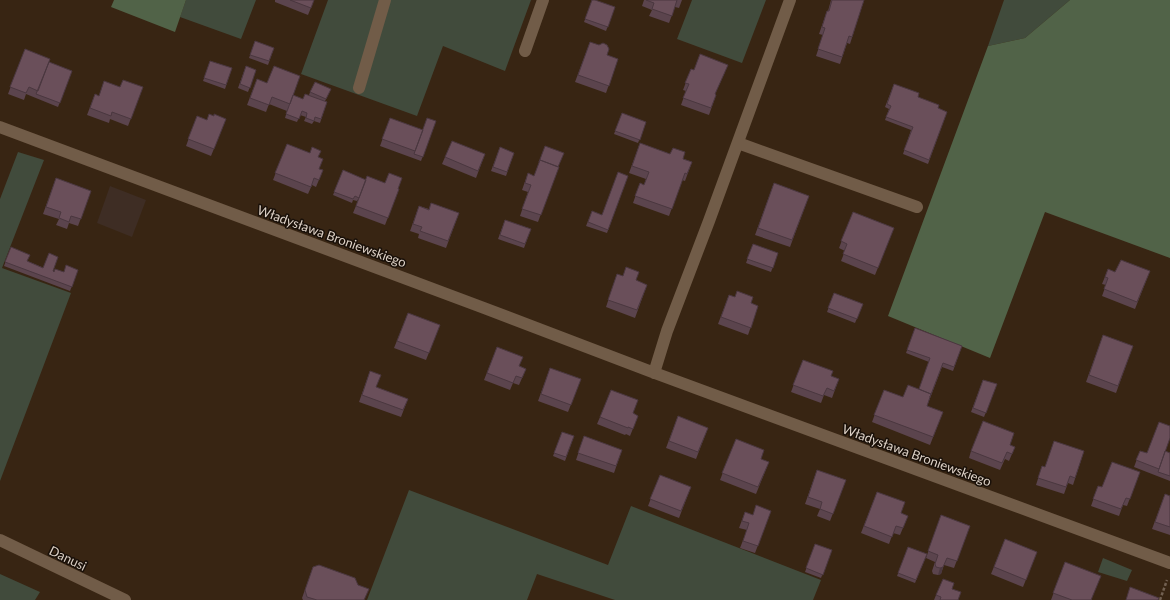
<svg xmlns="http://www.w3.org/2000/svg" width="1170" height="600" font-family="Lato,sans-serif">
  <rect width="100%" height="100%" fill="#382513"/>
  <path fill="#3e2d24" d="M110,186L146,200L132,237L97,223Z"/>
  <path fill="#414b3c" d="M186,0H256L241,39L180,17Z
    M328,0H531L505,71L443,46L417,116L301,74Z
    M692,0H766L742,63L677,39Z
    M1004,0H1070L1025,38L988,46Z
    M18,152L44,160L2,268L71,293L0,481V199Z
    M409,490L608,565L631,506L821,580L813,600H615L537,574L527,600H367Z
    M1103,558L1132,570L1127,581L1098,572Z
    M0,574L40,592L35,600H0Z"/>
  <path fill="#516348" d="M114,0H186L175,32L111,7Z
    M1070,0H1170V258L1045,212L990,358L888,316L988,46L1025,38Z"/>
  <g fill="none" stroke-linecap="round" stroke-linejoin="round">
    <path stroke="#726152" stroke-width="2.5" stroke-dasharray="3 2" stroke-linecap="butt" d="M1160,600L1167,580"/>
    <path stroke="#715c48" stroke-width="12" d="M525,51L543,0
      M359,88L385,0
      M0,127L484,308L652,372L1170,563
      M738,143L917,207
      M654,373L667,331L709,221L790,0
      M0,540L125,600"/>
  </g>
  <path fill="#5b444d" d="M275,0H314L308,15L275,2Z
    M592,0L615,7L606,31L584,22Z
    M644,0H682L679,8L675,7L669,23L649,16L652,10L642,6Z
    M831,0H864L850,44L847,43L840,64L816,56L823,35L819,34L827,11H828Z
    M255,41L274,48L268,65L249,58Z
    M590,42L607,55L618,59L606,93L575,82Z
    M25,49L49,62L72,71L58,107L26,94L24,100L8,94Z
    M210,61L232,68L225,89L203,81Z
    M246,66L256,70L248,92L238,88Z
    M691,69L694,70L725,72L715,94L716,95L709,115L681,105L686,91L683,90Z
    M257,79L292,99H303L309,95L310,92L331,89L325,101L327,102L320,123L314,121L312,124L304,121L306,117L300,115L297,122L285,118L287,111L269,104L266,112L247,105Z
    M894,84L938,108L947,112L928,164L903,154L911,130L885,120L889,109L885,107Z
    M120,87H143L128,126L110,119L109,123L87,115L95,94L99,96Z
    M622,113L646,122L638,143L614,134Z
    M197,116L207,120L226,119L211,156L186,146Z
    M390,118L423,130L436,121L421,161L380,146Z
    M640,143L692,162L685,181L682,180L669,216L633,203L640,183L644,185L646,179L629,173Z
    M287,144L319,157V169L323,170L316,187L312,185L308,194L273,180Z
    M500,147L514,153L506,176L491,171Z
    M485,154L476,178L442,164L445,157Z
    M558,167L538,222L520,216L528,192L522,190L528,173L534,176Z
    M343,170L366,180L399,189L385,225L353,213L360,196L357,201L353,200L352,203L333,195Z
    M628,176L607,233L586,226L592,211L602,215Z
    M56,178L91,191L78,226L69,223L67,229L56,225L59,219L43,214Z
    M774,183L809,196L790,247L755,235Z
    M431,203L459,213L446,248L418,238L419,234L410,231L419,206L429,209Z
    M853,212L894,228L875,275L841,261L845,251L839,248Z
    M505,220L531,229L524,248L498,239Z
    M753,244L778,253L771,272L746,263Z
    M11,247L27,261L54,272H64L78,270L70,291L4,266Z
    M1108,269L1115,272L1150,271L1135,309L1102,296L1106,285L1102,284Z
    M617,274L647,285L635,318L606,307Z
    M834,293L863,304L855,323L827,312Z
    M729,295L735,297H753L751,303L758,306L748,335L718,324Z
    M408,313L440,325L426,360L394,348Z
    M915,328L962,346L953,371L942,367L927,406L943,412L930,445L872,422L884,390L903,397L919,389L929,362L906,353Z
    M1103,335L1133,346L1116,393L1086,382Z
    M497,347L520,366L526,369L519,385L513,383L510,390L484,380Z
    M803,360L831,376L839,379L832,398L824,395L821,403L791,392Z
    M550,368L581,379L568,412L538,401Z
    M370,371L376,387L408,399L401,417L359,402Z
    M983,380L997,384L984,417L971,412Z
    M633,413L638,416L630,436L626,434L625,435L597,424L600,417Z
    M678,416L708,428L696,459L666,448Z
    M562,432L574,436L565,461L553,456Z
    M584,436L622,450L614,473L576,460Z
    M736,439L761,459L769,462L756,494L720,480Z
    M1010,445L1015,447L1009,461L1005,459L1000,470L969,458L971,451Z
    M1084,451L1073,485L1068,483L1064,494L1036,485L1042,466L1045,467Z
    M1140,451L1147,453L1165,451L1170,453V481L1134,467Z
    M817,470L846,480L830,521L817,516L820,509L805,504Z
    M1140,472L1127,506L1123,505L1119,516L1091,506L1098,486L1102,487Z
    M660,475L691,487L679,518L648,506Z
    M877,492L901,513L908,516L900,535L893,533L889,544L861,533Z
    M1165,494L1170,496V535L1152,529Z
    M771,511L755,553L740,548L747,530L739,528L745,512L753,515Z
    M941,515L970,526L954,568L944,565L941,574L938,575L933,574L932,571L935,562L926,558Z
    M1005,539L1037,552L1023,587L991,574Z
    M815,544L832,550L821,578L805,572Z
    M908,547L927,554L915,583L897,576Z
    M1065,562L1092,600H1051Z
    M313,567L364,600H303L302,598Z
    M952,589L958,600H934L936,595Z"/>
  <path fill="#4a373f" d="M943,567L941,574L938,575L940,568Z"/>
  <path fill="#6a4f5a" stroke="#4a373f" d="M290,0H314L311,8Z
    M592,0H595L615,7L608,27L585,19Z
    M646,0H677L672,16L652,9L654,3Z
    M832,0H864L852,37L849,36L842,57L818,49L825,28L822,27L827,11H829Z
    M255,41L274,48L269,61L250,55Z
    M590,42L599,45L603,43L607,45L609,49L607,55L618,59L609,86L578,75Z
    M25,49L50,59L38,91L29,87L26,93L10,87Z
    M700,54L728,65L715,94L716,95L711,108L683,98L689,84L685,83L691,69L694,70Z
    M210,61L232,68L226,85L204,78Z
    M49,62L72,71L60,103L36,94Z
    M246,66L256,70L250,88L240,84Z
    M274,66L300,76L290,104L272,97L269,105L250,98L257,79L267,83Z
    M123,80L143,87L131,119L112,112L111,116L90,108L95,94L99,96L104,81L120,87Z
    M315,82L331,89L326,99L310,92Z
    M894,84L919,93L918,97L939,105L938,108L947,112L929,160L904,150L913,127L886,117L891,106L887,104Z
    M305,94L327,102L321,119L315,117L314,121L306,118L307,113L302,111L299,119L286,114L293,95L303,99Z
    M622,113L646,122L640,140L615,131Z
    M209,114L214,116V114L226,119L214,149L188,139L197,116L207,120Z
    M390,118L423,130L415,151L382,139Z
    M427,118L436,121L423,157L414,154Z
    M452,141L485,154L478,171L445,157Z
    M640,143L670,154L673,148L685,152L683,159L692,162L687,174L685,173L672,209L635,196L640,183L644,185L649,172L632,166Z
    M287,144L310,153L312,147L321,151L318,157L323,159L319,169L323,170L319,180L314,178L311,187L275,173Z
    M545,146L564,153L558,167L540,160L539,162Z
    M500,147L514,153L507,172L493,167Z
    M540,160L559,167L541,215L522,209L531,185L525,183L528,173L534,176Z
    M343,170L366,180L359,198L355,196L353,199L334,192Z
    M618,172L628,176L608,230L588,222L592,211L602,215Z
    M389,173L402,178L398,189H399L388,218L356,206L367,176L385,183Z
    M56,178L91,191L81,219L71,216L69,222L59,218L61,212L46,207Z
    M774,183L809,196L792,240L758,228Z
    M431,203L459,213L448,241L420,231L422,227L413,224L419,206L429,210Z
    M853,212L894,228L878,268L843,254L847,244L841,241Z
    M505,220L531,229L525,244L500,235Z
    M753,244L778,253L773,268L747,259Z
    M11,247L30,255L27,261L43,268L49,253L58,257L53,271L54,272L55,269L64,272L66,265L78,270L72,287L5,262Z
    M1121,260L1150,271L1137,302L1104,289L1108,278L1105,277L1108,269L1115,272Z
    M626,267L639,272L636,280L647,285L637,310L608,300L617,274L623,276Z
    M737,291L753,297L751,303L758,306L751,328L721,317L729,295L735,297Z
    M834,293L863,304L857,319L828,308Z
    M408,313L440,325L429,353L397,341Z
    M915,328L962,346L954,367L943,363L930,397L931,394L919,389L930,358L907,350Z
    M1103,335L1133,346L1118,386L1089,375Z
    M497,347L523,357L519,366L526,369L522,378L516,376L513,383L487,373Z
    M803,360L833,371L831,376L839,379L834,391L827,388L823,396L793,385Z
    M550,368L581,379L571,405L541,394Z
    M370,371L381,375L376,387L408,399L403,410L362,395Z
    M983,380L997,384L986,413L973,408Z
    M908,385L931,394L927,406L943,412L933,437L874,415L884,390L903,397Z
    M611,390L638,400L633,413L638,416L633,429L628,427V428L600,417Z
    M678,416L708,428L698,452L669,441Z
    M983,421L1014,433L1010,445L1015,447L1012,454L1007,452L1002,463L971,451Z
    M1159,422L1170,426V438L1159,469L1136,460L1140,451L1147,453Z
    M562,432L574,436L566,457L554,453Z
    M584,436L622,450L616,466L578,453Z
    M736,439L764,450L761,459L769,462L758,487L722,473Z
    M1054,441L1084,451L1075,478L1070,476L1066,487L1038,478L1042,466L1045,467Z
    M1165,451L1170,453V476L1158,472Z
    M1112,462L1140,472L1130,499L1126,498L1121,509L1093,499L1098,486L1102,487Z
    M817,470L846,480L833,514L820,509L822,502L808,497Z
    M660,475L691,487L681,511L650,499Z
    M877,492L905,502L901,513L908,516L903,528L896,526L892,537L864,526Z
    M1165,494L1170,496V527L1155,522Z
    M756,505L771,511L758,546L743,541L749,523L742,521L745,512L753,515Z
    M941,515L970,526L957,561L947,558L943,567L940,568L936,567L935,564L938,555L928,551Z
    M1005,539L1037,552L1026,580L994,567Z
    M815,544L832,550L823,575L806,568Z
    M908,547L927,554L916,580L898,573Z
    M1065,562L1101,576L1091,600H1072L1053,593Z
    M319,565L355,578L358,585L369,589L364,600H317L307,597L305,590L313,567Z
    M943,579L954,583L952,589L961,592L958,600H940L941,597L936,595Z
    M1130,587L1159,598L1158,600H1126Z"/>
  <g text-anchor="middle" stroke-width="3" stroke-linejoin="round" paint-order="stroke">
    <g font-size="13" fill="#ddd1c6" stroke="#191009">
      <text transform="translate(332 236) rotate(20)" y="5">Władysława Broniewskiego</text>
      <text transform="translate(917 455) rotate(20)" y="5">Władysława Broniewskiego</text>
      <text transform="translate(68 558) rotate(26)" y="5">Danusi</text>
    </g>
  </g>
</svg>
